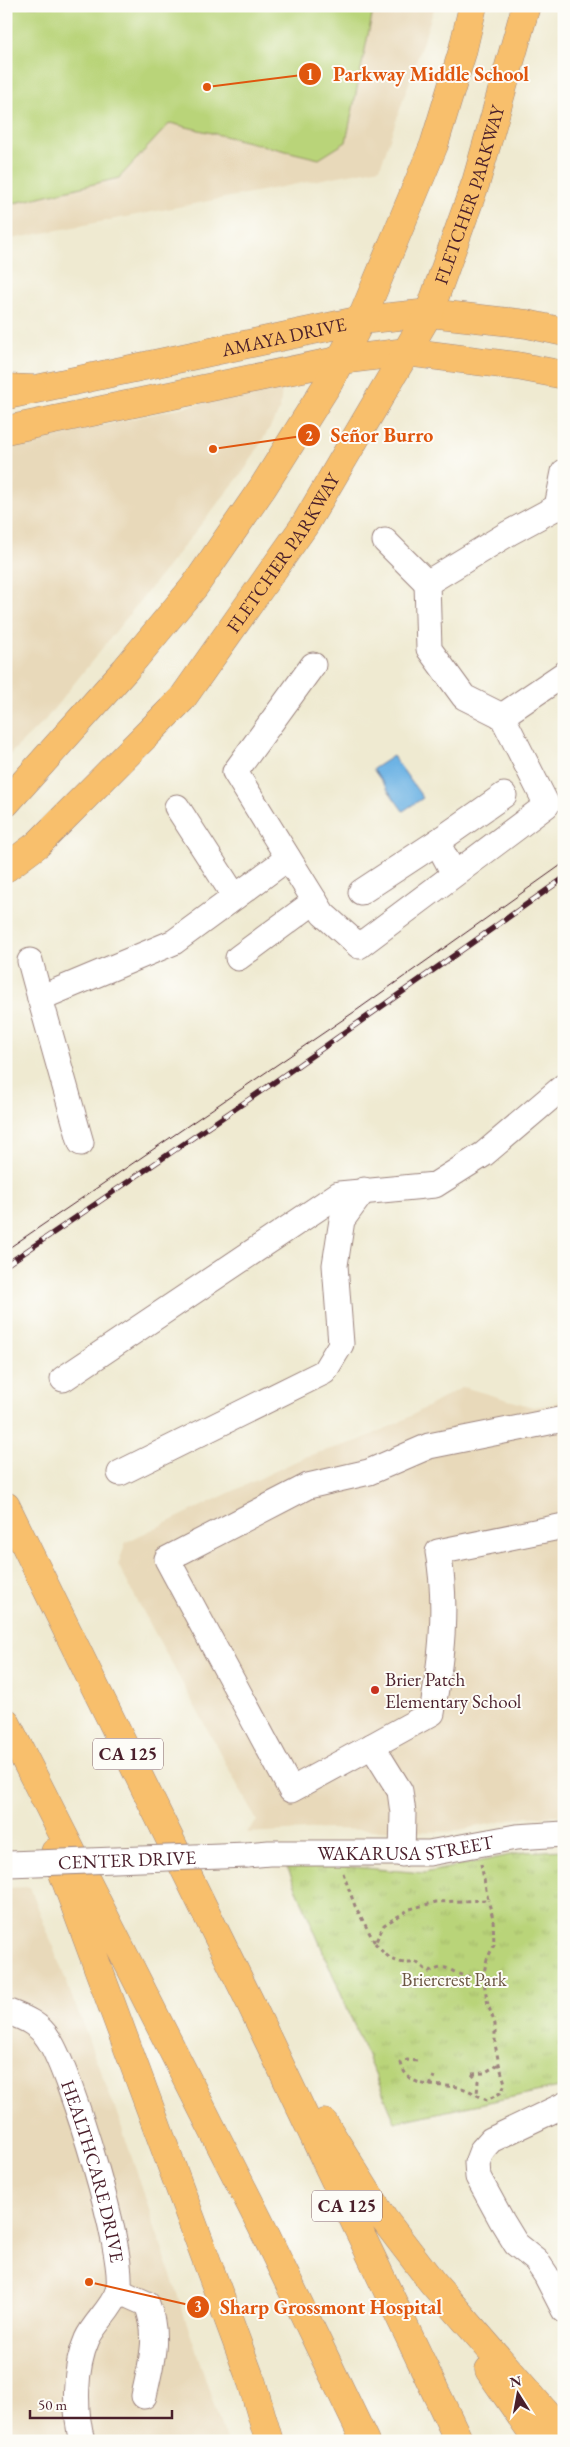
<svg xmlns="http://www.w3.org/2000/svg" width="570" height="2447" font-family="'EB Garamond',serif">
  <defs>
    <pattern id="park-tufts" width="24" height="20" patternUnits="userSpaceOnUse" patternTransform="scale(1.25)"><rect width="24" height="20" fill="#b9d479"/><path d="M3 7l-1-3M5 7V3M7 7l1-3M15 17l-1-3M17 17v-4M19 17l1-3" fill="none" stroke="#a1b669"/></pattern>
  </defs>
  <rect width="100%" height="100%" fill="#fdfcf7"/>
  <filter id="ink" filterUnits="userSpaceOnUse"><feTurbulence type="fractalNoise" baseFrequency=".02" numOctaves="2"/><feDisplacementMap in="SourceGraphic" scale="10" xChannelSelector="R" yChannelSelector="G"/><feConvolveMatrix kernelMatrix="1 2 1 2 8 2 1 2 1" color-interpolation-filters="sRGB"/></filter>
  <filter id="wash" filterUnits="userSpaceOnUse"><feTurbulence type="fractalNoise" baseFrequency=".0096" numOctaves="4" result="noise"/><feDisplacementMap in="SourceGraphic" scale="20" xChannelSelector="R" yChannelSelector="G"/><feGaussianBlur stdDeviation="1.12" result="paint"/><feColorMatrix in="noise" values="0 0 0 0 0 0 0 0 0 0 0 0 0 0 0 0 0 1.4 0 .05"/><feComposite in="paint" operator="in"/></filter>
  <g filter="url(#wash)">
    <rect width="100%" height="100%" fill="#efead1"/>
    <path fill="#e8d9ba" d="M6,6H435L380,168L6,240Z
      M282,385L280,410L246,468L45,720L6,758V447Z
      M463,1387L533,1407L550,1405L564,1399V1816L525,1817L449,1832L328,1829L246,1833L257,1821L118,1565L126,1542L307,1456L358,1441L400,1422Z
      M30,1887L120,2122L226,2441H6V1888Z"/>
    <path fill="url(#park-tufts)" stroke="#827a52" d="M564,1850V2086L395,2122L287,1866L318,1864L424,1873L525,1852Z"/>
    <path fill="#b9d479" stroke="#827a52" d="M6,6H374L346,142L319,159L170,123L119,178L6,205Z"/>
    <path fill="#6db3e4" stroke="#5c6988" d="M393,756L423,798L403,811L373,769Z"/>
  </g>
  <g filter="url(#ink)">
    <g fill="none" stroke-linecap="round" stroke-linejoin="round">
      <defs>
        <g id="minor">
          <path d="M557,507L564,472"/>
          <path d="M564,509L557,507L509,533L427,583L429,649L464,697L502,716L564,674"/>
          <path d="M385,541L427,583"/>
          <path d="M313,665L235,772L323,914L359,946L547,805L502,716"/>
          <path d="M177,807L235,897"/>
          <path d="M454,874L437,842L504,795"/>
          <path d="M361,892L437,842"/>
          <path d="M238,958L315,901"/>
          <path d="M30,961L40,998"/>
          <path d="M81,1143L40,998L174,942L288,858"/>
          <path d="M63,1379L339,1194L435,1185L484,1154L564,1086"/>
          <path d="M120,1473L324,1372L341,1344L335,1265L342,1220L364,1190"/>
          <path d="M372,1746L291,1790L167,1559L308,1486L369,1472L429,1446L564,1419"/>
          <path d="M402,1854L403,1813L400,1791L372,1746L432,1713C441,1661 448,1606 438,1552L564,1526"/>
          <path id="s1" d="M247,1855L269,1853H429L516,1837L564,1834"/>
          <path id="s2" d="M6,2011C24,2018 39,2023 49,2040C70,2071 128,2259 118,2291C112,2309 94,2323 87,2339C74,2368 74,2411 82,2441"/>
          <path d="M564,2105L491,2140L482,2150L477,2163L478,2177L502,2221L516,2244L536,2260L546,2275L564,2310"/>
          <path d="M118,2291L147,2304C160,2338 151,2362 144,2396"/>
        </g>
        <g id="major">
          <path id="s3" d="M8,395L361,320L429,313L527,324L564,332"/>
          <path d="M6,430L341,360L406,352L517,366L564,375"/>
          <path d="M6,803L125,670L194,587L263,487L329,382L361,320L434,145L462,53L473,6"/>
          <path id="s4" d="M6,868L38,844L182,699L304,526L429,313L476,182L526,6"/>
        </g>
        <path id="highway" d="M6,388L32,389
          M6,1506L250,2002L459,2441
          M6,1722L260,2223L365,2441
          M55,1852L252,2383L269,2441
          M324,2123L383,2218L432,2282L564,2434
          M489,2370L538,2441"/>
      </defs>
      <use href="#minor" stroke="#9c847e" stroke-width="27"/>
      <use href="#major" stroke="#9c847e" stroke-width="29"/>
      <use href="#highway" stroke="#9c847e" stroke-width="29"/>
      <path stroke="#9c847e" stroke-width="3" stroke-dasharray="4 4" stroke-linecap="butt" d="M343,1873L355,1906L375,1943L384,1925L410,1909L436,1902L488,1900L481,1864
        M375,1943C386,1957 397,1966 416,1962L429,1972C447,1965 443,1967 459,1974C465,1977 476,1977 483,1977L487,1959L494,1945L493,1918L488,1900
        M417,2061L407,2060L401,2063C407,2090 437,2084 458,2087C468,2089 478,2096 487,2100L502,2092L505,2083L499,2064L495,2044V2024L488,2005L483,1977
        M472,2074L484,2073L499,2064
        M472,2074L478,2081L477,2095
        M430,2086L434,2076"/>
      <use href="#minor" stroke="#fff" stroke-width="25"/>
      <use href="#major" stroke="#f8bf6c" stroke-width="28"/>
      <use href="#highway" stroke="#f8bf6c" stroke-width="28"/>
      <path stroke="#4a1f2b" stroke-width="1" d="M6,1250L357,1010L564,863"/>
      <defs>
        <path id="rail" d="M6,1265L273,1083L564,878"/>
      </defs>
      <use href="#rail" stroke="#4a1f2b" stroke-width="5.5"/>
      <use href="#rail" stroke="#fdfcf7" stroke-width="4" stroke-dasharray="11" stroke-linecap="butt"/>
      <defs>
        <g id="minor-bridge">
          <path id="s5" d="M9,1864L247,1855"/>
        </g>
      </defs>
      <use href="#minor-bridge" stroke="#9c847e" stroke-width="27" stroke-linecap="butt"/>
      <use href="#minor-bridge" stroke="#fff" stroke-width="25"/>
    </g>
  </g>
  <circle fill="#c8321e" stroke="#fdfcf7" stroke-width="2" cx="375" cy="1690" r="5"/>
  <g text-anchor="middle" stroke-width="4" stroke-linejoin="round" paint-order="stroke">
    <g fill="#fdfcf7" stroke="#806168" stroke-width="1">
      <rect x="93" y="1738.5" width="70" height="31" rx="4"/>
      <rect x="312" y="2190.5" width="70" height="31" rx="4"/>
    </g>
    <g font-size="18" font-weight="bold" fill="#4a1f2b">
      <text x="128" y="1760">CA 125</text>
      <text x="347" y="2212">CA 125</text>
    </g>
    <g font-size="19" fill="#4a1f2b" stroke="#fdfcf7">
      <text dy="7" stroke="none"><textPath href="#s4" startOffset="828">FLETCHER PARKWAY</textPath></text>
      <text dy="7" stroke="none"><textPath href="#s3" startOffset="282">AMAYA DRIVE</textPath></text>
      <text dy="7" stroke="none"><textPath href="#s4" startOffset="422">FLETCHER PARKWAY</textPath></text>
      <text dy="7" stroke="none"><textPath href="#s1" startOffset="159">WAKARUSA STREET</textPath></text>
      <text dy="7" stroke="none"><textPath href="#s5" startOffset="118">CENTER DRIVE</textPath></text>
      <text dy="7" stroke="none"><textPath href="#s2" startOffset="192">HEALTHCARE DRIVE</textPath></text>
    </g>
    <g font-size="19" fill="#4a1f2b" stroke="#fdfcf7" text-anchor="start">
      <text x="385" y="1686">Brier Patch<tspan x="385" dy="22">Elementary School</tspan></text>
    </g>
    <g font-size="19" fill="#6b5542" stroke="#fdfcf7">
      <text x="454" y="1986">Briercrest Park</text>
    </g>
  </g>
  <path fill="none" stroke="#e0560e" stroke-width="2" d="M207 87L310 74M213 449L309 435M89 2282L198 2307"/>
  <g fill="#e0560e" stroke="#fdfcf7" stroke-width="2">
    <circle cx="207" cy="87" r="5"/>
    <circle cx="213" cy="449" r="5"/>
    <circle cx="89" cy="2282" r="5"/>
    <circle cx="310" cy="74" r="12"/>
    <circle cx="309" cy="435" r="12"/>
    <circle cx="198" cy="2307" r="12"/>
  </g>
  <g font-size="15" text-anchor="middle" font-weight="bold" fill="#fff">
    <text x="310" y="80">1</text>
    <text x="309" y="441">2</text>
    <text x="198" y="2312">3</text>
  </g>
  <g font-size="20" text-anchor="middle" font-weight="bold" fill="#e0560e" stroke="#fdfcf7" stroke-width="4" stroke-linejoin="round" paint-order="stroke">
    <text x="431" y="81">Parkway Middle School</text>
    <text x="382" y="442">Señor Burro</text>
    <text x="331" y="2314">Sharp Grossmont Hospital</text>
  </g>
  <rect width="570" height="2447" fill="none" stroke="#fdfcf7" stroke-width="25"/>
  <g transform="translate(518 2394) rotate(349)" stroke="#fdfcf7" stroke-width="4" paint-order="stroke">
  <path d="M0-4L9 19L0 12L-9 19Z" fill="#4a1f2b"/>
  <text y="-8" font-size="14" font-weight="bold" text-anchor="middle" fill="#4a1f2b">N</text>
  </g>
  <path d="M30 2410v8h142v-8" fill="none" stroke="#4a1f2b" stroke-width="2.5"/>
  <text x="38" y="2410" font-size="15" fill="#4a1f2b" stroke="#fdfcf7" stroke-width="4" paint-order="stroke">50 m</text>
</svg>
